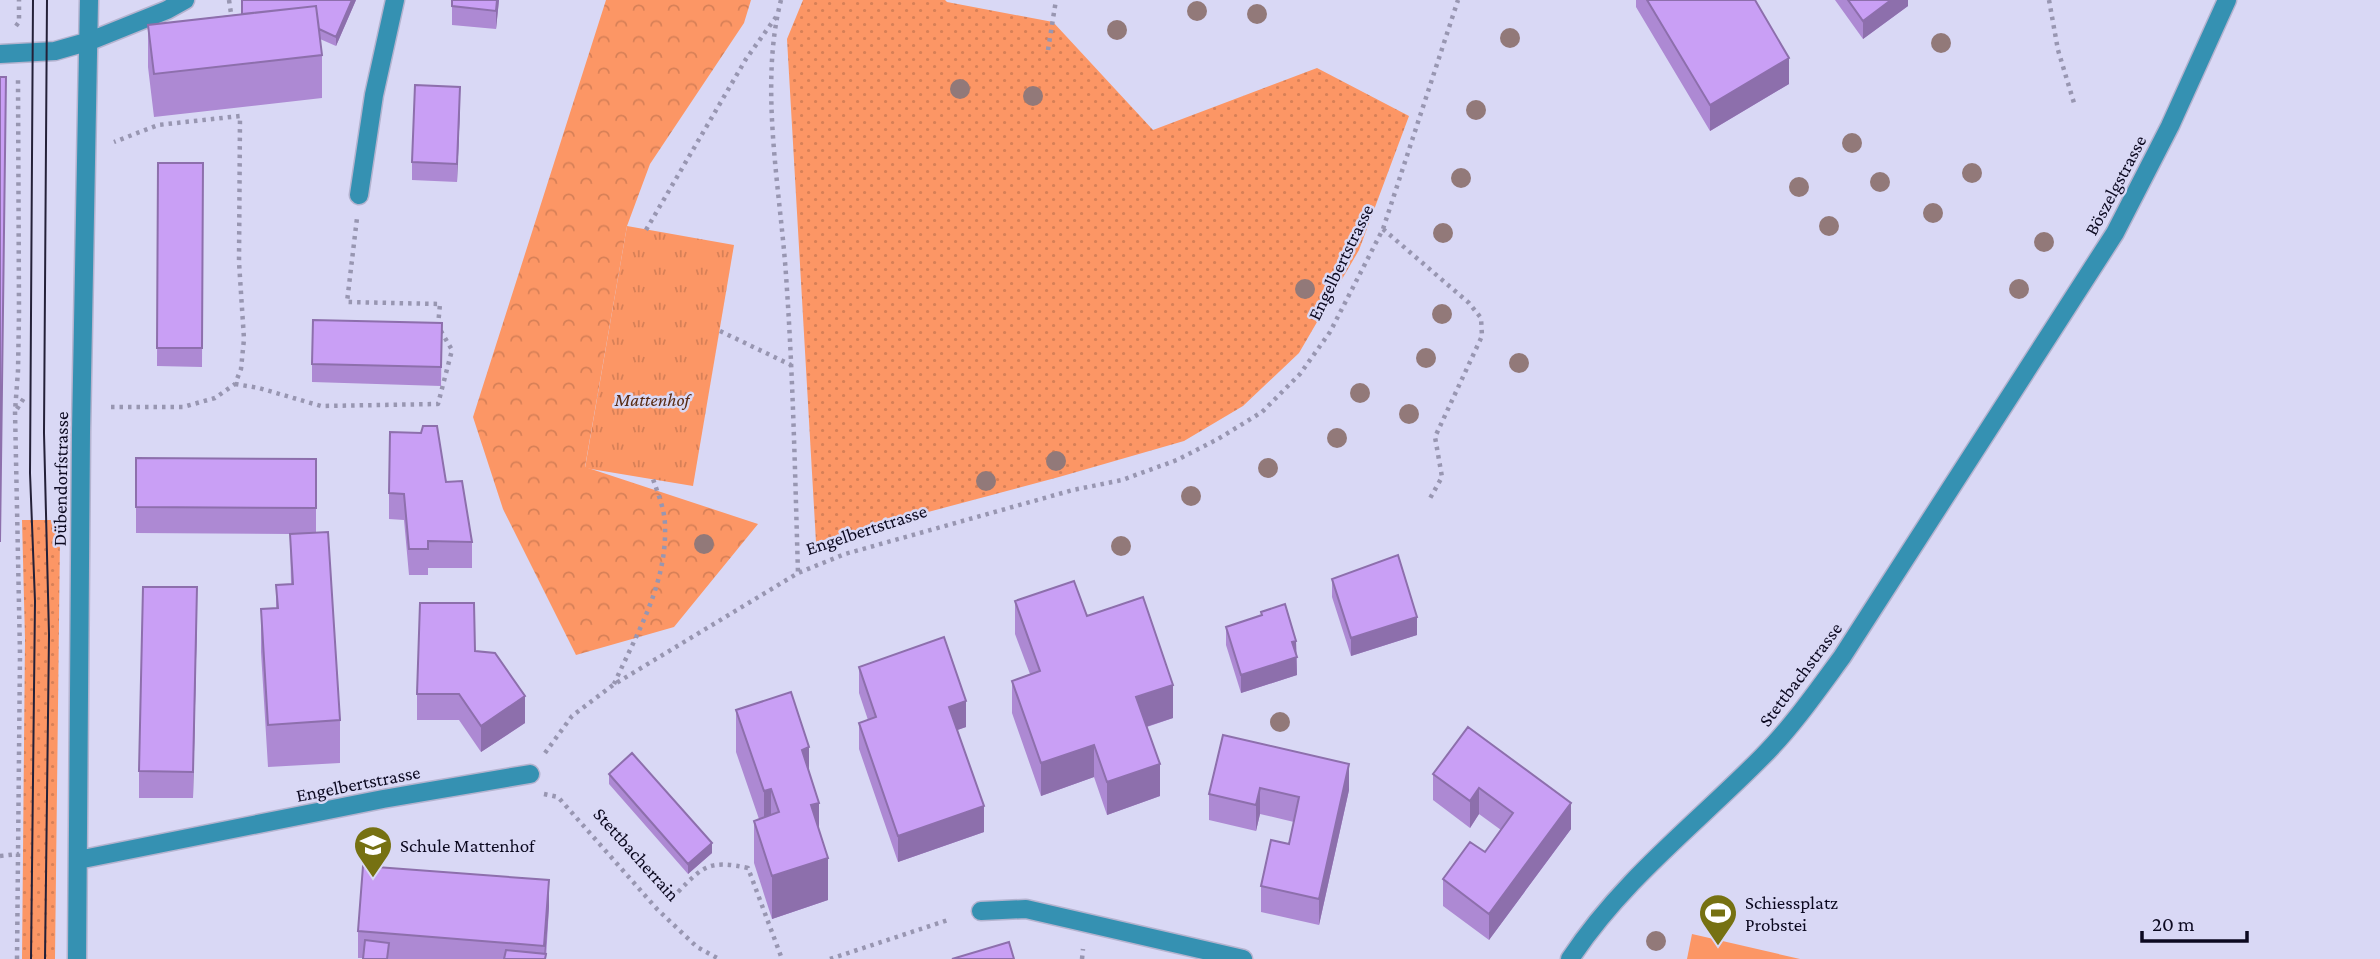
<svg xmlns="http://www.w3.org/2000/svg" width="2380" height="959" font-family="'Crimson Pro',serif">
  <defs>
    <pattern id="grass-dots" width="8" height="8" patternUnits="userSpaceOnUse" patternTransform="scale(1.75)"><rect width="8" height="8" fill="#fc9665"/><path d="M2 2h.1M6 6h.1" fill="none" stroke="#d78057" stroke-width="1.8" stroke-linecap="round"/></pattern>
    <pattern id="forest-crowns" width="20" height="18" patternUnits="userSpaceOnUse" patternTransform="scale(1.75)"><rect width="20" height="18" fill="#fc9665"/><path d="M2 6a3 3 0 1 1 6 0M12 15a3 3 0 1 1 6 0" fill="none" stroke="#d78057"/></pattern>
    <pattern id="park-tufts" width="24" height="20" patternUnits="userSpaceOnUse" patternTransform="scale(1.75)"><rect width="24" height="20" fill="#fc9665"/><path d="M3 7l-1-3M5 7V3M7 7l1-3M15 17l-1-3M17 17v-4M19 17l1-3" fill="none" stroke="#d78057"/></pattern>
  </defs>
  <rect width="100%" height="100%" fill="#d9d8f5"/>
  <path fill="url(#grass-dots)" d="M803,0H945L947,2L1053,22L1153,130L1317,68L1409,116L1359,250L1299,353L1243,406L1184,441L1059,477L816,542L787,39Z
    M22,520H52L60,537L55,959H22L25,639Z"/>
  <path fill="url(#forest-crowns)" d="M606,0H751L744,23L650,164L627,226L585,467L758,524L674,627L576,655L503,509L473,417Z"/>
  <path fill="url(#park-tufts)" d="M627,226L734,245L693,486L585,468Z"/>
  <path fill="#fc9665" d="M1692,934L1800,959H1687Z"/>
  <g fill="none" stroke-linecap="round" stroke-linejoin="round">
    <defs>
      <path id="minor" d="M0,54L55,51L90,41L167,10L185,0
        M359,195L374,95L395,0
        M78,860L383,799L530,774
        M981,911L1026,909L1243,959
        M77,959L81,432L89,0
        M1570,959C1622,880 1696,824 1762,757C1792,727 1817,691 1842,657L2115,233L2170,126L2227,0"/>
    </defs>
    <use href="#minor" stroke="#b4b3cf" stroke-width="21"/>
    <path stroke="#9896b1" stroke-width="4.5" stroke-dasharray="3.5 5" stroke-linecap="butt" d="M229,0L232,20
      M781,0C759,85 780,188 786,275C793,374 795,473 798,573
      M2049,0L2058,50L2074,103
      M16,26L19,22V0
      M1048,50L1056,0
      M1383,229L1469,303L1481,318L1482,336L1435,437L1442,477L1428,502
      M646,230L746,59L776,17
      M720,331L791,365
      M235,384L259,388L321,406L438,404L452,350L438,326L440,304L347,302L357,218
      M111,407H183L215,398L235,384L241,369L244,339L239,262L240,116L158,125L114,142
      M17,409L24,398
      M614,684C637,633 667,584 665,526C665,510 658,494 653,479
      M545,753L572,716L613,685L798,573L845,554L1073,490L1122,480L1177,460L1218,439L1262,412L1300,374L1330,332L1383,229L1458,0
      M544,794L558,797L657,909L697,947L719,959
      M0,856L19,854
      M678,892C704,865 710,860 748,868L782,959
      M17,959L20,654L15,411L18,371L19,313L18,79
      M830,959L948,920
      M1082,959L1083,949"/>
    <use href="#minor" stroke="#3591b2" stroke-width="18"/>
    <path stroke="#232038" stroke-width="2" d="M31,959L35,601L30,473L33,0
      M45,959L49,635L44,433L47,0"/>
  </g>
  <g fill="#927979">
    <circle cx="1197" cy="11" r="10"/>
    <circle cx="1257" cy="14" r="10"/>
    <circle cx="1117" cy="30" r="10"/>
    <circle cx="1510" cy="38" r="10"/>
    <circle cx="1941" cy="43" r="10"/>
    <circle cx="960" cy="89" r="10"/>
    <circle cx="1033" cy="96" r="10"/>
    <circle cx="1476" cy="110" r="10"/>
    <circle cx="1852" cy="143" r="10"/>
    <circle cx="1972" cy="173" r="10"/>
    <circle cx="1461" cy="178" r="10"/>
    <circle cx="1880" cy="182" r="10"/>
    <circle cx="1799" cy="187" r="10"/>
    <circle cx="1933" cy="213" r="10"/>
    <circle cx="1829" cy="226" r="10"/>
    <circle cx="1443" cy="233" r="10"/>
    <circle cx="2044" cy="242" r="10"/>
    <circle cx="1305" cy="289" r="10"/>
    <circle cx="2019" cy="289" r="10"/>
    <circle cx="1442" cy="314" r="10"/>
    <circle cx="1426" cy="358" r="10"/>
    <circle cx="1519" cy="363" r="10"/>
    <circle cx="1360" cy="393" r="10"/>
    <circle cx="1409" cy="414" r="10"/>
    <circle cx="1337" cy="438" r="10"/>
    <circle cx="1056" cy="461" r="10"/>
    <circle cx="1268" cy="468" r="10"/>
    <circle cx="986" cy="481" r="10"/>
    <circle cx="1191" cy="496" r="10"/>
    <circle cx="704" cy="544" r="10"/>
    <circle cx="1121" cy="546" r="10"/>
    <circle cx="1280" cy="722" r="10"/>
    <circle cx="1656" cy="941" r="10"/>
  </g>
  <path fill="#ad89d3" d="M356,0L336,46L320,39L322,55V98L154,117L148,67V25Z
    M499,0L496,29L452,25V6Z
    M1636,0H1755L1789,84L1710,131L1636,7Z
    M1835,0H1908V6L1863,39Z
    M460,106L457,182L412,180V162Z
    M158,163H203L202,367L157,366Z
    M442,323L441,386L312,382V364Z
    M136,458L316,459V532L340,720V763L268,767L261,652V609L276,608V585L291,584L290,534L136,533Z
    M446,482L472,542V568H428V575H409L404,520L389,519V493Z
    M1332,579L1417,635L1351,656L1332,597Z
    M1015,601L1087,616L1173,718L1147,727L1160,796L1107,815L1094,777L1041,796L1012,713V681L1030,674L1015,634Z
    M1261,612L1296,641L1297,675L1241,693L1226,645V627L1261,616Z
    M197,613L193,798H139V771Z
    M475,651L525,723L481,752L459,720H417V694Z
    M859,667L966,727L957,730L984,832L898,862L859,749V723L868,720L859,693Z
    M736,710L809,772L828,900L772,919L754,863V821L759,819L736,752Z
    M1468,727L1571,829L1489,940L1443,906V879L1485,852L1501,830L1479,814L1470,828L1433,800V774Z
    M1223,735L1349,790L1319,925L1261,912V886L1289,844L1294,822L1260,814L1256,831L1209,820V794Z
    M609,774L712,853L688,874L609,784Z
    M549,907L546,959H363V958H358V931Z"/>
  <path fill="#8d6fac" d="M352,0H356L336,46V37Z
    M497,0H499L496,29V11Z
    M1891,0H1908V6L1863,39V21Z
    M1789,58V84L1710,131V105Z
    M460,87V106L457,182V164Z
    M197,587V613L193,798V772Z
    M1417,617V635L1351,656V638Z
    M1296,641L1297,675L1241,693V675L1292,642Z
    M1173,685V718L1136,730V697Z
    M525,696V723L481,752V726Z
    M966,701V727L949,733V707Z
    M1094,745V777L1041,796V763Z
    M809,747V790L802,750Z
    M1160,764V796L1107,815V782Z
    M1349,764V790L1319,925V899Z
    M1260,788V814L1256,831V805Z
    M1479,788V814L1470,828V801Z
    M771,789V832L764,834V791Z
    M819,803V845L811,805Z
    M1571,803V829L1489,940V914Z
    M984,806V832L898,862V836Z
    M712,843V853L688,874V864Z
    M828,858V900L772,919V876Z
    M549,880V907L545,959H544Z"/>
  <path fill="#c99ff5" stroke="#8d6fac" stroke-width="2" d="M242,0H352L336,37L319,29L316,6L242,14Z
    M452,0H497L496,11L452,6Z
    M1647,0H1755L1789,58L1710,105Z
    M1848,0H1891L1863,21Z
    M316,6L322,55L154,74L148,25Z
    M0,77H6L0,542Z
    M415,85L460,87L457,164L412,162Z
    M158,163H203L202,348H157Z
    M313,320L442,323L441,367L312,364Z
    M423,426H437L446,482L462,481L472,542L428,541V549H409L404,494L389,493L390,432L421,433Z
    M136,458L316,459V508L136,507Z
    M328,532L340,720L268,725L261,609L278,608L276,585L293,584L290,534Z
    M1398,555L1417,617L1351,638L1332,579Z
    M1074,581L1087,616L1143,597L1173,685L1136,697L1160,764L1107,782L1094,745L1041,763L1012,681L1040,671L1015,601Z
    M143,587H197L193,772L139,771Z
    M420,603H474L475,651L495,653L525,696L481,726L459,694H417Z
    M1285,604L1296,641L1292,642L1297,657L1241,675L1226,627L1262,615L1261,612Z
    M944,637L966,701L949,707L984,806L898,836L859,723L876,717L859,667Z
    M791,692L809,747L802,750L819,803L811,805L828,858L772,876L754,821L779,812L771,789L764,791L736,710Z
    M1468,727L1571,803L1489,914L1443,879L1470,842L1485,852L1513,813L1479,788L1470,801L1433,774Z
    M1223,735L1349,764L1319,899L1261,886L1271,840L1289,844L1299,797L1260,788L1256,805L1209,794Z
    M632,753L712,843L688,864L609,774Z
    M363,866L549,880L544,946L358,931Z
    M365,940L389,943L387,959H363Z
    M1009,942L1014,959H952Z
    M506,950L546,954L545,959H504Z"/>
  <defs>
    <symbol id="school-pin" viewBox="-11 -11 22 30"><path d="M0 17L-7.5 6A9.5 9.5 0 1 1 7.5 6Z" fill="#767112" stroke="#d9d8f5"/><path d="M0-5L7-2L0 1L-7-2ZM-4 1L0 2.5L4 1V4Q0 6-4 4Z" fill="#fff"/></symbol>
    <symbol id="stadium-pin" viewBox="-11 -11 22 30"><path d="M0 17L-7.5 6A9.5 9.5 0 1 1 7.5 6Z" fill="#767112" stroke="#d9d8f5"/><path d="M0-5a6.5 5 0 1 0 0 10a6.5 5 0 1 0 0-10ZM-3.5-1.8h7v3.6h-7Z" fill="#fff"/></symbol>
  </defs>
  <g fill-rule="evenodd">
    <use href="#school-pin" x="351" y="823" width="44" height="60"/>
    <use href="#stadium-pin" x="1696" y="891" width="44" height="60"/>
  </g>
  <g text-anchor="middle" stroke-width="5" stroke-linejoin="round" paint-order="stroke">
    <g font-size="19" fill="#0c0920" stroke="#d9d8f5">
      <text transform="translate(2115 185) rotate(-62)" y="7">Böszelgstrasse</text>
      <text transform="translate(1340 262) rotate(-64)" y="7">Engelbertstrasse</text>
      <text transform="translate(60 479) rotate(-89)" y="7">Dübendorfstrasse</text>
      <text transform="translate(866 529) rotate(-18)" y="7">Engelbertstrasse</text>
      <text transform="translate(1800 674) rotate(-53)" y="7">Stettbachstrasse</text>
      <text transform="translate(358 783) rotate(-11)" y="7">Engelbertstrasse</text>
      <text transform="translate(637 854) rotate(48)" y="7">Stettbacherrain</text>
    </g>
    <g font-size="19" font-style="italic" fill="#582b13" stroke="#d9d8f5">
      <text x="652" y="406">Mattenhof</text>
    </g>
    <g font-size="19" fill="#0c0920" stroke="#d9d8f5" text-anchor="start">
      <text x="400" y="852">Schule Mattenhof</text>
      <text x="1745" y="909">Schiessplatz<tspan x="1745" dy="22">Probstei</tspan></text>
    </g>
  </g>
  <path d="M2142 931v10h105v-10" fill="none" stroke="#0c0920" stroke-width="3.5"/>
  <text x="2152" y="931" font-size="21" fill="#0c0920" stroke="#d9d8f5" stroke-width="5" paint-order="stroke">20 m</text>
</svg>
